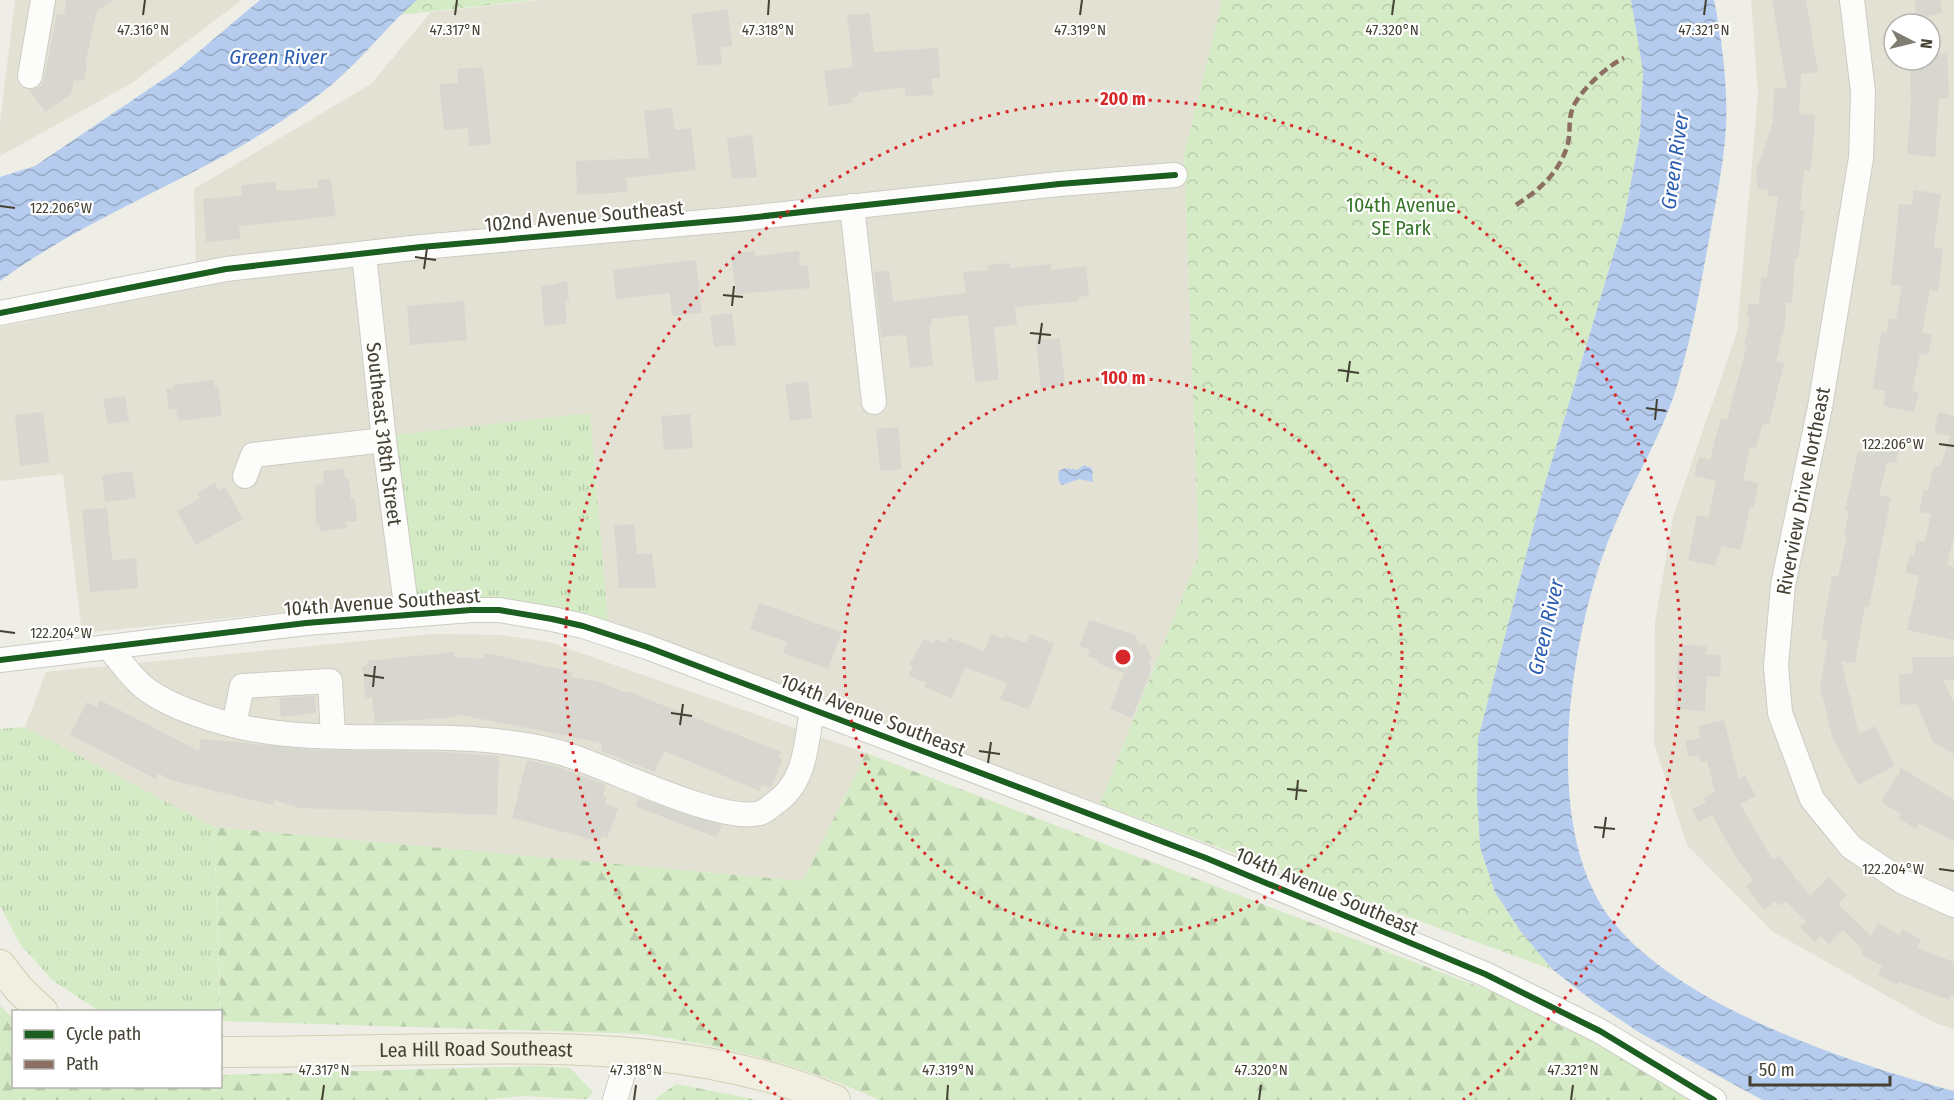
<svg xmlns="http://www.w3.org/2000/svg" width="1954" height="1100" font-family="'Fira Sans Condensed',sans-serif">
  <defs>
    <pattern id="grass-tufts" width="24" height="20" patternUnits="userSpaceOnUse" patternTransform="scale(1.5)"><rect width="24" height="20" fill="#d5ebc5"/><path d="M3 7l-1-3M5 7V3M7 7l1-3M15 17l-1-3M17 17v-4M19 17l1-3" fill="none" stroke="#b8cbaa"/></pattern>
    <pattern id="forest-firs" width="22" height="20" patternUnits="userSpaceOnUse" patternTransform="scale(1.5)"><rect width="22" height="20" fill="#d5ebc5"/><path d="M5 1l3.5 6h-7zM16 11l3.5 6h-7z" fill="#b8cbaa"/></pattern>
    <pattern id="park-crowns" width="20" height="18" patternUnits="userSpaceOnUse" patternTransform="scale(1.5)"><rect width="20" height="18" fill="#d5ebc5"/><path d="M2 6a3 3 0 1 1 6 0M12 15a3 3 0 1 1 6 0" fill="none" stroke="#b8cbaa"/></pattern>
    <pattern id="water-waves" width="16" height="10" patternUnits="userSpaceOnUse" patternTransform="scale(1.5)"><rect width="16" height="10" fill="#b5ccee"/><path d="M0 5q4-4 8 0t8 0" fill="none" stroke="#95a7c1"/></pattern>
  </defs>
  <rect width="100%" height="100%" fill="#eeeee6"/>
  <path fill="#e3e1d3" fill-rule="evenodd" d="M15,0H242L132,83L0,156V123Z
    M541,0H1222L1184,156L1199,554L1100,804L608,621L590,413L415,599L82,633L63,474L0,481V327L227,282L226,270L196,274L194,189L371,84L431,12Z
    M1751,0H1954V1029L1935,1023L1772,931L1687,845L1654,743L1655,622L1673,517L1737,332L1758,94ZM1894,24H1930V60H1894Z
    M433,634L502,635L549,642L866,753L803,881L214,827L25,727L46,672Z"/>
  <path fill="url(#grass-tufts)" d="M590,413L608,621L519,603L477,598L415,599L394,435Z
    M25,727L214,827L220,1011H99L52,980L20,944L0,906V729Z"/>
  <path fill="url(#forest-firs)" d="M866,753L1545,1012L1693,1100H879C804,1065 724,1046 642,1034L221,1021L214,827L803,881Z
    M0,1005L13,1018L14,1086H220L221,1075L538,1066L570,1068L593,1092L589,1098L585,1099L522,1096L482,1100H0Z
    M676,1084L758,1100H654Z"/>
  <path fill="url(#park-crowns)" d="M417,0H535L399,15Z
    M1222,0H1631L1643,71L1640,134L1624,219L1544,487L1478,740L1477,795L1495,892L1521,932L1553,970L1100,804L1199,554L1184,156Z"/>
  <path fill="url(#water-waves)" d="M260,0H417C392,21 373,46 350,68C328,90 300,109 274,126C185,183 85,218 0,281V177L35,166L177,70Z
    M1631,0H1714C1722,38 1728,88 1726,127C1724,163 1716,199 1710,234C1701,283 1693,331 1679,379C1663,436 1630,485 1609,539C1569,640 1539,833 1614,923C1683,1008 1850,1063 1954,1091V1100H1763L1757,1097L1640,1033L1594,1002L1553,970L1521,932L1495,892L1480,847L1477,795L1478,739L1544,487L1624,219L1640,134L1643,71Z
    M1084,465L1092,468L1093,482L1079,479L1062,485L1058,480L1059,471L1065,468L1077,470Z"/>
  <path fill="#d8d7cf" d="M66,0H113L97,11L85,64L87,65L84,81L74,80L71,94L45,112L29,90L41,86L44,79L57,14L64,15Z
    M1772,0H1806L1818,72L1801,74L1799,114L1815,115L1813,149L1810,171L1804,170L1800,210L1804,211L1798,259L1795,258L1792,303L1786,302L1785,326L1776,361L1784,363L1769,424L1763,423L1756,449L1750,447L1743,480L1759,483L1753,507H1750L1741,550L1722,546L1715,566L1688,560L1697,515L1708,517L1716,481L1694,476L1699,457L1710,460L1721,418L1727,420L1747,345H1744L1750,318H1747L1748,303L1759,304L1761,277L1767,278L1778,197L1768,196L1769,190L1758,189L1756,172L1773,122L1774,88H1787Z
    M1914,0H1940L1943,13L1917,18Z
    M728,9L732,46L720,47L722,64L698,66L691,14Z
    M870,13L874,52L938,48L940,78L931,79L933,95L905,96V87L858,93V97L851,98L852,103L829,106L824,71L853,67L847,15Z
    M1947,53L1949,98L1939,99L1935,157L1907,154L1911,103L1910,60H1930V54Z
    M483,67L491,144L469,146L468,128L444,130L439,84L458,83L457,69Z
    M672,108L675,130L691,128L696,170L626,178L627,192L577,195L576,161L649,158L644,111Z
    M752,135L757,177L732,179L727,138Z
    M331,179L336,216L239,226L240,239L206,242L203,199L242,196L241,185L275,182L276,191L318,188L317,180Z
    M1914,190L1941,194L1934,243L1935,248L1943,249L1938,291L1930,290L1922,333L1932,335L1928,355L1920,354L1912,391L1919,392L1914,412L1883,406L1886,391L1873,388L1881,332L1887,333L1889,318L1896,319L1902,286L1891,285L1899,204L1912,205Z
    M755,251V256L799,251L800,266H808L810,288L736,294L731,254Z
    M696,260L702,313L672,316L670,293L616,299L613,270Z
    M1010,263L1011,268L1051,264L1052,270L1086,266L1089,296L1078,297V301L1015,307L1017,325L994,327L999,380L975,382L968,315L931,319L932,325L929,326L933,366L910,368L906,335L881,337L874,272L889,270L893,302L966,293L963,272L989,270L988,265Z
    M567,281L569,301H565L567,324L544,326L541,287Z
    M464,301L467,340L410,345L407,306Z
    M732,313L736,345L714,347L710,316Z
    M1060,338L1065,385L1041,388L1036,340Z
    M214,380L215,387L218,386L222,416L178,421L176,409L169,410L166,389L174,388L173,385Z
    M808,381L812,418L790,421L785,384Z
    M125,396L129,421L108,424L103,399Z
    M43,412L49,462L20,466L15,415Z
    M1938,412L1954,416V536L1947,565L1954,567V640L1907,630L1919,576L1905,573L1910,555L1914,556L1917,540L1925,542L1931,514L1919,512L1924,489L1928,490L1933,468L1941,465L1950,436L1934,433Z
    M690,414L693,448L664,450L661,416Z
    M898,427L902,469L880,471L876,429Z
    M1866,436L1889,441L1888,446L1899,448L1896,463L1887,462L1879,495L1891,498L1869,607L1865,606L1855,663L1841,661L1859,734L1875,726L1895,766L1858,785L1832,736L1820,686L1828,641L1821,639L1832,576L1838,577L1847,535L1844,534L1849,511L1845,510L1858,451L1863,452Z
    M344,469L345,479H349L351,499L355,498L357,521L346,522L347,528L320,531L319,525H316L315,485L324,484L323,471Z
    M132,471L136,498L105,502L102,475Z
    M215,483L219,490L225,487L243,519L196,545L177,511L200,498L197,493Z
    M107,508L112,560L136,558L138,588L90,592L82,510Z
    M634,524L637,554L652,553L656,588H619L614,526Z
    M759,603L842,632L828,669L783,653L787,642L750,629Z
    M1089,620L1135,635L1140,646L1145,643L1152,659L1149,661L1151,670L1132,718L1110,709L1124,673L1097,663L1099,660L1088,656L1090,650L1079,646Z
    M991,634L1004,639L1005,635L1026,643L1030,634L1054,643L1029,710L1000,699L1007,683L965,667L952,698L924,687L926,683L909,676L913,666L909,665L924,639L934,643L935,639L946,643L948,637L984,651Z
    M1682,645L1706,646V654L1721,655L1720,677L1707,676L1705,711L1675,709L1678,652H1682Z
    M454,652L455,657L483,659L485,653L572,672L571,677L597,681L626,693L627,691L781,752L778,758L783,759L771,788L762,785L760,791L664,751L655,772L601,751L602,743L456,714L455,717L375,723L372,697L366,698L362,666H367V661Z
    M1912,657H1954V680H1943L1954,702V754L1933,742L1917,704L1900,705L1899,674H1913Z
    M315,696L316,713L281,717L279,698Z
    M100,700L199,751L201,739L320,750L442,752L499,756L497,815L300,808L274,800L273,805L210,790L171,780L158,773L156,779L70,735L87,702L97,707Z
    M1724,720L1739,779L1745,776L1756,796L1740,804L1773,860L1779,856L1810,896L1829,877L1847,895L1838,904L1871,936L1878,923L1899,935L1903,929L1921,940L1917,948L1954,962V996L1951,995L1949,1000L1899,982L1897,985L1878,975L1882,966L1861,954L1863,950L1843,930L1829,944L1821,936L1815,942L1800,927L1806,921L1785,901L1778,906L1775,901L1764,910L1746,886L1753,880L1734,854L1712,815L1698,822L1692,809L1706,802L1704,798L1715,792L1707,761L1701,762L1699,755L1689,757L1685,741L1700,738L1698,726Z
    M527,760L558,767L606,785L603,796L607,797L605,804L618,808L607,838L602,836L600,842L512,818Z
    M1900,767L1954,800V841L1919,824L1916,829L1898,818L1901,814L1881,802L1899,773L1900,776Z
    M639,798L722,825L717,838L635,806Z"/>
  <g fill="none" stroke-linecap="round" stroke-linejoin="round">
    <defs>
      <g id="minor">
        <path d="M1852,0L1863,92L1861,158L1820,407L1783,585L1776,666L1780,713L1812,799L1851,847L1903,882L1954,905"/>
        <path d="M30,76L43,0"/>
        <path d="M852,206L874,402"/>
        <path id="s1" d="M364,255L384,440L407,613"/>
        <path d="M0,313L226,269L421,247L738,219L1059,184L1175,175"/>
        <path d="M245,476L253,455L384,440"/>
        <path d="M108,647C118,658 127,671 138,682C160,704 210,720 241,727C346,749 458,724 562,753C607,766 719,824 760,813C765,812 771,806 775,803C806,782 806,744 812,710"/>
        <path d="M0,660L306,623L471,610H499L552,619L583,626L647,647L1206,858L1485,974L1600,1031L1714,1100"/>
        <path d="M234,725L242,686L330,681L333,736"/>
        <path d="M615,1100L629,1053"/>
      </g>
      <g id="major">
        <path d="M0,965L19,989L43,1012"/>
        <path id="s2" d="M220,1052C295,1052 370,1050 444,1049C575,1047 712,1048 835,1100"/>
      </g>
    </defs>
    <use href="#minor" stroke="#ccccc4" stroke-width="26"/>
    <use href="#major" stroke="#d1cfb3" stroke-width="32"/>
    <use href="#minor" stroke="#fcfcfb" stroke-width="24"/>
    <use href="#major" stroke="#f0efe2" stroke-width="30"/>
    <path stroke="#8d6e63" stroke-width="4.5" stroke-dasharray="9 4.5" stroke-linecap="butt" d="M1516,205C1539,190 1558,174 1567,147C1571,135 1568,122 1572,110C1577,93 1608,65 1624,58"/>
    <defs>
      <path id="cycleway" d="M0,313L226,269L421,247L738,219L1059,184L1175,175
        M0,660L306,623L471,610H499L552,619L583,626L647,647L1206,858L1485,974L1600,1031L1714,1100"/>
    </defs>
    <use href="#cycleway" stroke="#fff" stroke-width="10"/>
    <use href="#cycleway" stroke="#1b5e20" stroke-width="6"/>
  </g>
  <path fill="none" stroke="#444133" stroke-width="2" d="M143,15L145,0M455,15L457,0M768,15L769,0M1080,15L1082,0M1392,15L1394,0M1704,15L1706,0M0,206L15,208M415,257L436,260M424,269L427,248M723,295L743,297M732,306L734,286M1030,333L1051,335M1039,344L1042,323M1338,370L1359,373M1347,382L1350,361M1646,408L1666,411M1655,420L1657,399M1939,444L1954,446M0,631L15,633M364,675L384,678M373,687L375,666M671,713L692,716M680,725L683,704M979,751L1000,754M988,763L991,742M1287,789L1307,791M1296,800L1298,780M1594,827L1615,829M1603,838L1606,817M1939,869L1954,871M322,1100L324,1085M634,1100L636,1085M947,1100L948,1085M1259,1100L1261,1085M1571,1100L1573,1085"/>
  <g fill="none" stroke="#d62828" stroke-width="3" stroke-dasharray="3 6">
    <circle cx="1123" cy="657" r="279"/>
    <path d="M783 1100A558 558 0 1 1 1463 1100"/>
  </g>
  <g text-anchor="middle" stroke-width="4.5" stroke-linejoin="round" paint-order="stroke">
    <g font-size="20" fill="#347626" stroke="#fff">
      <text x="1401" y="212">104th Avenue<tspan x="1401" dy="23">SE Park</tspan></text>
    </g>
    <g font-size="20" fill="#444133" stroke="#fff">
      <text transform="translate(584 216) rotate(-5)" y="7">102nd Avenue Southeast</text>
      <text dy="7" stroke="none"><textPath href="#s1" startOffset="180">Southeast 318th Street</textPath></text>
      <text transform="translate(1803 491) rotate(-79)" y="7">Riverview Drive Northeast</text>
      <text transform="translate(382 602) rotate(-4)" y="7">104th Avenue Southeast</text>
      <text transform="translate(873 715) rotate(21)" y="7">104th Avenue Southeast</text>
      <text transform="translate(1327 891) rotate(23)" y="7">104th Avenue Southeast</text>
      <text dy="7" stroke="none"><textPath href="#s2" startOffset="256">Lea Hill Road Southeast</textPath></text>
    </g>
    <g font-size="21" font-style="italic" fill="#2a5db2" stroke="#fff">
      <text x="278" y="64">Green River</text>
      <text transform="translate(1675 161) rotate(-82)" y="7">Green River</text>
      <text transform="translate(1546 627) rotate(-77)" y="7">Green River</text>
    </g>
  </g>
  <g font-size="15" text-anchor="middle" fill="#444133" stroke="#fff" stroke-width="4.5" stroke-linejoin="round" paint-order="stroke">
    <text x="143" y="35">47.316°N</text>
    <text x="455" y="35">47.317°N</text>
    <text x="768" y="35">47.318°N</text>
    <text x="1080" y="35">47.319°N</text>
    <text x="1392" y="35">47.320°N</text>
    <text x="1704" y="35">47.321°N</text>
    <text x="61" y="213">122.206°W</text>
    <text x="1893" y="449">122.206°W</text>
    <text x="61" y="638">122.204°W</text>
    <text x="1893" y="874">122.204°W</text>
    <text x="324" y="1075">47.317°N</text>
    <text x="636" y="1075">47.318°N</text>
    <text x="948" y="1075">47.319°N</text>
    <text x="1261" y="1075">47.320°N</text>
    <text x="1573" y="1075">47.321°N</text>
  </g>
  <circle cx="1123" cy="657" r="9" fill="#d62828" stroke="#fff" stroke-width="3"/>
  <g font-size="18" text-anchor="middle" font-weight="bold" fill="#d62828" stroke="#fff" stroke-width="4.5" stroke-linejoin="round" paint-order="stroke">
    <text x="1123" y="105">200 m</text>
    <text x="1123" y="384">100 m</text>
  </g>
  <rect x="12" y="1010" width="210" height="78" fill="#ffffff" stroke="#b4b3ad" stroke-width="1.5"/>
  <rect x="24" y="1030" width="30" height="9" fill="#1b5e20" stroke="#b4b3ad" stroke-width="1.5"/>
  <text x="66" y="1040" font-size="18" fill="#444133">Cycle path</text>
  <rect x="24" y="1060" width="30" height="9" fill="#8d6e63" stroke="#b4b3ad" stroke-width="1.5"/>
  <text x="66" y="1070" font-size="18" fill="#444133">Path</text>
  <g transform="translate(1912 42) rotate(97)"><circle r="28" fill="#ffffff" stroke="#b4b3ad" stroke-width="1.5"/>
  <path d="M0-4.5L10 22L0 15L-10 22Z" fill="#807e72"/>
  <text y="-9" font-size="16" font-weight="bold" text-anchor="middle" fill="#444133">N</text>
  </g>
  <path d="M1750 1076v9h140v-9" fill="none" stroke="#444133" stroke-width="3"/>
  <text x="1759" y="1076" font-size="18" fill="#444133" stroke="#ffffff" stroke-width="4.5" paint-order="stroke">50 m</text>
</svg>
